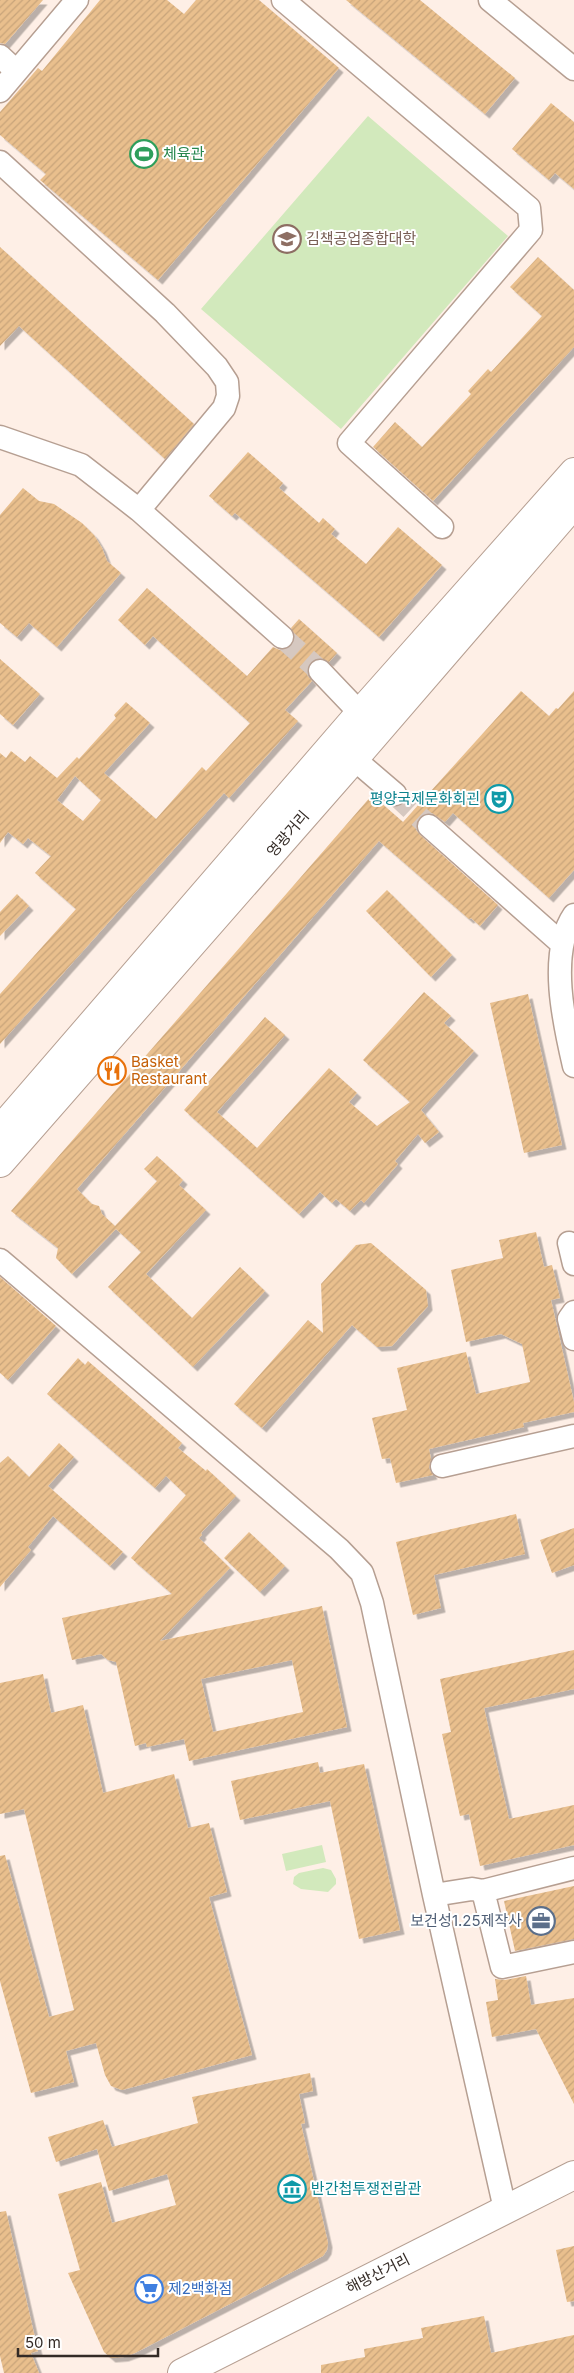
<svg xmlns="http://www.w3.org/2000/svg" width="574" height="2373" font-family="Inter,'Noto Sans KR',sans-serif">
  <defs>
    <pattern id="building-hatch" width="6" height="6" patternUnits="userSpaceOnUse" patternTransform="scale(1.25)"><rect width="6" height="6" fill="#e9bf8d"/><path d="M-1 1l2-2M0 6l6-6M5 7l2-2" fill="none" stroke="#c8a47a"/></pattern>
    <filter id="shadow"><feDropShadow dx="4.5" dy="4.5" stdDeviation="0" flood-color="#0004"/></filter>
  </defs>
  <rect width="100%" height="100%" fill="#feefe6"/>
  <path fill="#d2e9bc" d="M368,116L508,236L341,429L201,309Z
    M322,1845L326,1862L286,1871L282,1854Z
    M323,1868L331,1870L336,1879V1884L328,1892L301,1889L293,1884L294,1877L299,1873Z"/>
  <path fill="url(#building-hatch)" fill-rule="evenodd" filter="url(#shadow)" d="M0,0H43L5,44L0,43Z
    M100,0H167L184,14L196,0H259L339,68L158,280L40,180L46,174L0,135V112L38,68L42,71Z
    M346,0H420L515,78L485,114Z
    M551,103L574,122V189L555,173L549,180L512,149Z
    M0,247L194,424L165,459L19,326L0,346Z
    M538,257L574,290V347L433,501L373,447L395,422L422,447L471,394L468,391L488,369L491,372L542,316L510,287Z
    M248,452L283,483L279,488L319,523L323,518L335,529L331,534L366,564L398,527L442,565L379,637L235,513L232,516L209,496Z
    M23,488L39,501L54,504L82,523L94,535L102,548L107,561L121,573L57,647L29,623L17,637L0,623V515Z
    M147,588L247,676L273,647L280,650L291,646L295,639L291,628L299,619L337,653L329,662L317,658L311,661L308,667L307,675L312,681L285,710L298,721L229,798L224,793L0,1044V994L76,909L35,873L51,856L28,838L23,844L8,832L0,843V753L6,758L11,751L25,762L30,756L57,778L77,757L79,759L116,718L114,715L126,702L150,723L104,773L156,819L202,767L206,771L250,723L153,636L145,645L118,620ZM75,776L101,800L83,821L57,800Z
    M0,659L40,694L13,725L0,714Z
    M521,691L549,716L556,708L558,709L574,691V870L549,898L453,813L445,822L432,813L424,814L416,823V830L420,835L498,905L480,926L471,918L469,919L379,841L77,1189L92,1204L99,1206L102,1214L115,1226L157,1181L144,1169L157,1156L183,1180L179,1185L206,1210L146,1274L192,1318L240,1267L265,1291L193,1367L108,1287L141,1252L116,1229L72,1274L56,1258L58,1248L11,1211L372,795L403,822Z
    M387,890L452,955L431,977L366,911Z
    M17,894L29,906L0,936V912Z
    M424,992L451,1016L444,1023L474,1051L421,1110L439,1132L425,1143L418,1134L395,1161L398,1164L364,1203L361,1200L350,1211L336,1199L332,1203L320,1192L299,1214L184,1110L265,1017L285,1035L217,1112L257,1148L329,1068L357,1093L349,1102L377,1126L410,1102L363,1060Z
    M528,994L562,1145L524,1153L490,1003Z
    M536,1232L544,1267L552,1265L560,1298L551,1300L574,1402V1412L523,1423L524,1427L429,1449L431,1459L429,1468L433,1475L396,1483L390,1458L382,1459L372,1418L407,1410L397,1368L466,1352L476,1394L530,1382L522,1344L501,1334L466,1342L451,1270L503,1258L499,1240Z
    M371,1243L426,1290L428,1306L392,1346L377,1347L352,1325L262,1428L234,1404L308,1320L323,1333L321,1284L356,1245Z
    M0,1277L56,1326L8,1380L0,1373Z
    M78,1358L85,1365L88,1361L182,1443L178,1448L206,1471L207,1469L236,1496L201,1533L202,1535L199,1538L230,1568L160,1641L322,1606L347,1727L189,1761L184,1739L147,1747L146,1743L135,1746L116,1662L108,1660L101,1654L72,1660L62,1618L172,1594L131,1558L186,1495L166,1476L155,1488L47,1394ZM292,1660L303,1712L213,1732L201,1679Z
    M59,1443L74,1457L48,1486L123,1552L110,1566L53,1516L28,1547L31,1550L0,1587V1463L8,1456L29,1477Z
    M516,1514L525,1554L434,1575L441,1608L413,1615L396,1542Z
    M574,1528V1565L552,1573L540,1540Z
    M249,1532L285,1566L260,1592L224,1558Z
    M574,1650V1689L484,1708L509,1819L574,1805V1845L480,1866L469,1814L460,1816L442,1734L451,1732L440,1679Z
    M43,1674L51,1713L83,1705L103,1793L174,1774L188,1828L209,1823L227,1892L209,1897L252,2055L122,2090L111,2086L105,2075L96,2043L66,2051L74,2082L31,2093L0,1981V1856L5,1855L49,2017L74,2010L24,1809L0,1814V1683Z
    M318,1762L320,1773L364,1764L400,1930L359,1939L330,1801L240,1820L231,1781Z
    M574,1886V1939L515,1951L504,1901Z
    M526,1976L531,2005L574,1998V2104L536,2029L492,2037L486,2002L498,2000L495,1979L505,1980Z
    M310,2073L313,2091L299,2094L305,2123L301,2124L328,2243L327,2250L323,2256L135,2353L124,2357L111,2358L104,2352L68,2273L80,2270L58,2194L101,2182L112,2223L176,2205L167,2174L109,2191L97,2149L56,2162L48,2137L103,2120L112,2147L198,2123L192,2097Z
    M6,2211L38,2351L31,2353L39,2373H4L0,2356V2212Z
    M574,2246V2301L567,2302L556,2250Z
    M484,2316L491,2353L574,2335V2373H321V2365L365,2357L364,2349L423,2338L421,2328Z"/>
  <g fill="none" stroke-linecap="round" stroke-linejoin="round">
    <path stroke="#d6c8c0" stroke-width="22" stroke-dasharray="22 11" stroke-linecap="butt" d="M282,637L320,671
      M395,794L429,826"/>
    <defs>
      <path id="minor" d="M283,0L529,208L531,230L349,443L442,527
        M490,0L574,69
        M0,56L16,71
        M0,91L77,0
        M0,162L165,313L217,367L227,382L228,396L224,408L139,510
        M0,437L81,465L139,510L282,637
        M320,671L360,713
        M354,759L395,794
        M429,826L561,943
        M574,915C548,953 564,1023 574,1066
        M569,1243L574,1264
        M0,1260L339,1549L362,1573L372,1603L434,1895L505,2209
        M574,1312L569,1319L574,1339
        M442,1466L574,1436
        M574,1868L483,1891L502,1967L574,1952
        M434,1895L472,1889L483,1891"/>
      <path id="major" d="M0,1130L360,713L574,472
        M0,1163L354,759L574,504
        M182,2373L574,2175"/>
    </defs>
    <use href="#minor" stroke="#b69f92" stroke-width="25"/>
    <use href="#major" stroke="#b69f92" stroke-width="30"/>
    <use href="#minor" stroke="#fff" stroke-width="22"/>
    <use href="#major" stroke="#fff" stroke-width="28"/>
  </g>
  <defs>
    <symbol id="stadium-ring" viewBox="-11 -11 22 22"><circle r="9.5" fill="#fff" stroke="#2e9e5b" stroke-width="1.5"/><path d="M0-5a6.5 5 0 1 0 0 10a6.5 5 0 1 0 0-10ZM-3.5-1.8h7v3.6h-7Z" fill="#2e9e5b"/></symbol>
    <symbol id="university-ring" viewBox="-11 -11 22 22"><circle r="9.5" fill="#fff" stroke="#8d6e63" stroke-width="1.5"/><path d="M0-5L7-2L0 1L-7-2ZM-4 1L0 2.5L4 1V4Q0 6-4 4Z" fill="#8d6e63"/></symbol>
    <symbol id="theatre-ring" viewBox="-11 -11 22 22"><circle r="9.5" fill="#fff" stroke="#0f9aa8" stroke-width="1.5"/><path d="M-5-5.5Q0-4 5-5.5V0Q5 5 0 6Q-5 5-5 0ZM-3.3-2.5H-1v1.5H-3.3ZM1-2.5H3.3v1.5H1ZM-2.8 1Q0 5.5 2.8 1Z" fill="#0f9aa8"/></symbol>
    <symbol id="restaurant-ring" viewBox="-11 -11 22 22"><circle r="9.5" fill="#fff" stroke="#e8710a" stroke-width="1.5"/><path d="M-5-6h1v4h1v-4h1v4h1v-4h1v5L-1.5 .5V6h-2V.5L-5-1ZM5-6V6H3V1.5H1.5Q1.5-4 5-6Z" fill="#e8710a"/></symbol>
    <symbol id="office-ring" viewBox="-11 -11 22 22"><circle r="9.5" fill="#fff" stroke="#5c6f8a" stroke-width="1.5"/><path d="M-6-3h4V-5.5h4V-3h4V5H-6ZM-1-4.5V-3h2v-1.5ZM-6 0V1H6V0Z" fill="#5c6f8a"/></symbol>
    <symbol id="museum-ring" viewBox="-11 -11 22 22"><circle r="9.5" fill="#fff" stroke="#0f9aa8" stroke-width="1.5"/><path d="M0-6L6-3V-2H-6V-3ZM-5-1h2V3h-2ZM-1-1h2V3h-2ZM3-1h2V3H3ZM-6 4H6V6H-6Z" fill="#0f9aa8"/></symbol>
    <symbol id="supermarket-ring" viewBox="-11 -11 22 22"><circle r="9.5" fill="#fff" stroke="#3f7fe0" stroke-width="1.5"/><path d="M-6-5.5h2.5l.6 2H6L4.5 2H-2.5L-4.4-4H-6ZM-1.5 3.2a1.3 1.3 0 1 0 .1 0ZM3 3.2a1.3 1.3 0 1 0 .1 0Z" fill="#3f7fe0"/></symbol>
  </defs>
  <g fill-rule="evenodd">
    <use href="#stadium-ring" x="128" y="138" width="32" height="32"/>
    <use href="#university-ring" x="271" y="223" width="32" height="32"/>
    <use href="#theatre-ring" x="483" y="783" width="32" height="32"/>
    <use href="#restaurant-ring" x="96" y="1055" width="32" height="32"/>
    <use href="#office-ring" x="525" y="1905" width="32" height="32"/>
    <use href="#museum-ring" x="276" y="2173" width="32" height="32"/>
    <use href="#supermarket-ring" x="133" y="2273" width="32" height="32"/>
  </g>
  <g text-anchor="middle" stroke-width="4" stroke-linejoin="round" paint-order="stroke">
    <g font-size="15" fill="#27864d" stroke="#fff" text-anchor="start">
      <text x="163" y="159">체육관</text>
    </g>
    <g font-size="15" fill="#785e54" stroke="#fff" text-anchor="start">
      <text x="306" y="244">김책공업종합대학</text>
    </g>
    <g font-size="15" fill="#0d838f" stroke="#fff" text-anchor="end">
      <text x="480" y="804">평양국제문화회괸</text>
      <text x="311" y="2194" text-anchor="start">반간첩투쟁전람관</text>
    </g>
    <g font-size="15" fill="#342b26" stroke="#fff">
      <text transform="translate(288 834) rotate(-49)" y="5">영광거리</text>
      <text transform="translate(378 2274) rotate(-27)" y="5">해방산거리</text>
    </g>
    <g font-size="15" fill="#c56008" stroke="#fff" text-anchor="start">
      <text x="131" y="1067">Basket<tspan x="131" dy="17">Restaurant</tspan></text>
    </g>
    <g font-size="15" fill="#4e5e75" stroke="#fff" text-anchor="end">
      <text x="522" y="1926">보건성1.25제작사</text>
    </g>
    <g font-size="15" fill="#366cbe" stroke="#fff" text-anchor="start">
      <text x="168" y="2294">제2백화점</text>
    </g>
  </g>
  <path d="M18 2348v8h140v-8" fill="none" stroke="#342b26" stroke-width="2.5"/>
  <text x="25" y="2348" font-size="15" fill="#342b26" stroke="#ffffff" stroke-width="4" paint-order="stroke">50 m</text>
</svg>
